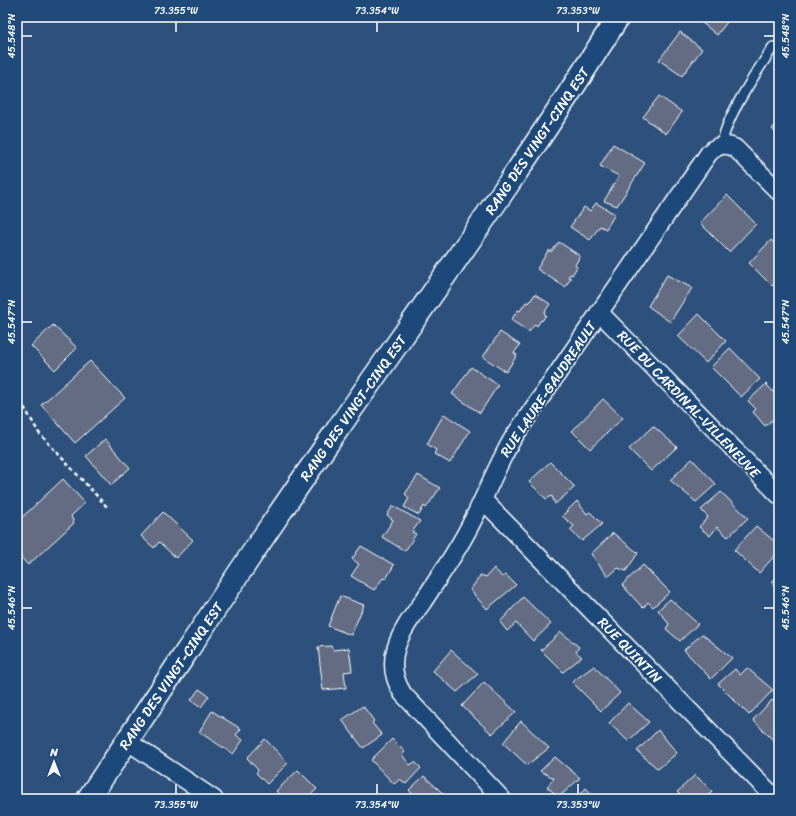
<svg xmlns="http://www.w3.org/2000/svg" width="796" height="816" font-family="Sriracha,sans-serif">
  <rect width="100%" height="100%" fill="#2d517c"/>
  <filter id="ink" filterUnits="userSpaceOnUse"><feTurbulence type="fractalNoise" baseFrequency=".025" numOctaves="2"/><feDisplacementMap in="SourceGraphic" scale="8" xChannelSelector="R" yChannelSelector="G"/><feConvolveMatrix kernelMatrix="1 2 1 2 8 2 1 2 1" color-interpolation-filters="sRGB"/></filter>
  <g filter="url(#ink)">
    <path fill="#636c83" stroke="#fff" d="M695,17H731L717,35Z
      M680,32L702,49L682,76L659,60Z
      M659,96L682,112L666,134L643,117Z
      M779,121V136L772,129Z
      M613,144L645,163L617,206L604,201L619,176L600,166Z
      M727,195L756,224L729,252L700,223Z
      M596,203L615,214L606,229L600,226L590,240L570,227L584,207L590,211Z
      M771,240L779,248V279L772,286L749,263Z
      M559,242L580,256L575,265L577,267L572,275L570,274L568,277L571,278L565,287L537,269L548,251H552Z
      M667,275L692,288L670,322L648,306Z
      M535,294L550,304L544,313L546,315L542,321L541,320L537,326L535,324L529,332L511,320L518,310L520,311L526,302L529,303Z
      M699,314L726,341L706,363L678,336Z
      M53,325L77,348L55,370L31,346Z
      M500,332L520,345L514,353L517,355L506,372L483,357Z
      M730,348L760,379L741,397L711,367Z
      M90,361L125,398L75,443L41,405Z
      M471,367L498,385L480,413L452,394Z
      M766,384L779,398V421L775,424L772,420L765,426L753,412L756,409L748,401Z
      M603,399L623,418L590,449L572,431Z
      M444,414L470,431L450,463L434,454L436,450L427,444Z
      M653,426L677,447L651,471L629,449Z
      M105,439L130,468L111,485L86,456Z
      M692,459L716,484L696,502L670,480Z
      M550,462L575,487L555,504L552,496L546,499L529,482Z
      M418,475L440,488L426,508L424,506L419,515L404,507L409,498L405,494Z
      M63,479L85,503L71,516L74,523L28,565L17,553V522Z
      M721,492L748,518L728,537L717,527L710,536L699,527L708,517L701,510Z
      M577,501L587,514L590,512L602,524L582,541L570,530L574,526L562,516Z
      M393,506L420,521L412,532L416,534L405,551L382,537L393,520L387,515Z
      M163,512L193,540L176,558L159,542L154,548L141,536Z
      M756,526L779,545V551L759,573L734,550Z
      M613,533L638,553L626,571L618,568L608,577L591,554Z
      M361,546L394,565L386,579L383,578L374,590L351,576L359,564L352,559Z
      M643,565L670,592L653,607L648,602L643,608L622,585Z
      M494,568L502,577L506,575L516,585L487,609L470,590L481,575L486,577Z
      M779,575V590L771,583Z
      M340,596L364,605L351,635L328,626Z
      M523,597L551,624L533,641L516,623L507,631L500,622Z
      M670,599L698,624L680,641L666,629L669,624L658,610Z
      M561,632L579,647L576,652L582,657L563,672L541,650Z
      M702,634L732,658L711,679L684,650Z
      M331,646L333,650L349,648L352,671L344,672L346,688L323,690L318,647Z
      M451,650L478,674L457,692L433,671Z
      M594,666L620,693L601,711L572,682Z
      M747,668L773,690L749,715L718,684L735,669L740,675Z
      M484,682L516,712L492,734L462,706Z
      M199,689L209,696L201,707L191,700Z
      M772,700L779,707V746L753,720Z
      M628,703L649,722L628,741L609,723Z
      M363,706L374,721L372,723L382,735L363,748L342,720Z
      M212,711L241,729L236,735L243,740L233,754L199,732Z
      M521,721L549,748L527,765L503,743Z
      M658,730L677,753L658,769L637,751Z
      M265,739L288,763L267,784L256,773L258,770L247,758Z
      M392,739L405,752L402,755L410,765L415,762L421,768L406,784L400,779L394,784L371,760Z
      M555,757L580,778L559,797L547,787L554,778L540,771Z
      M298,770L317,789L308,797L311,799H284L276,791Z
      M695,775L712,791L705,799H684L677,792Z
      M424,776L449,799H414L415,797L409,790Z
      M586,788L596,799H576Z"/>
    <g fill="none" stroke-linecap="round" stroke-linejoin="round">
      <defs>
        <path id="lane" d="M722,145C725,117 757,72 773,47"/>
        <path id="street" d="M599,312L779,495
          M483,500L776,799
          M127,741L214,799
          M502,799L403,694C394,680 391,664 396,648C401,631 412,617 422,603C435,583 449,563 461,542C481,509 493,472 513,438L709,153C717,145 725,143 735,148L779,192"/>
        <path id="secondary" d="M88,799C171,677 250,553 335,433C431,295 529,159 618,17"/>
      </defs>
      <use href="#lane" stroke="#fff" stroke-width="12"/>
      <use href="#street" stroke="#fff" stroke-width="20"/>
      <use href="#secondary" stroke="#fff" stroke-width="25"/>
      <path stroke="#fff" stroke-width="2.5" stroke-dasharray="4 3" stroke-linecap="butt" d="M17,395L39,433L108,508"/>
      <use href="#lane" stroke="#1f4a7a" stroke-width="9"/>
      <use href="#street" stroke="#1f4a7a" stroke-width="17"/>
      <use href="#secondary" stroke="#1f4a7a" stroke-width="22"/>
    </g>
  </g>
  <path fill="none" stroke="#fff" stroke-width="1.5" d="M176,22V32M377,22V32M578,22V32M22,36H32M764,36H774M22,322H32M764,322H774M22,608H32M764,608H774M176,784V794M377,784V794M578,784V794"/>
  <g text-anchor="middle" stroke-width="3.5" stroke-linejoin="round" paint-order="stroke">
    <g font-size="14" fill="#fff" stroke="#1f4a7a">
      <text transform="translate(537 141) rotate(-56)" y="5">RANG DES VINGT-CINQ EST</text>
      <text transform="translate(548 389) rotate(-56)" y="5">RUE LAURE-GAUDREAULT</text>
      <text transform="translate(689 404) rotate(46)" y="5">RUE DU CARDINAL-VILLENEUVE</text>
      <text transform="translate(353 408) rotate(-55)" y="5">RANG DES VINGT-CINQ EST</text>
      <text transform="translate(630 650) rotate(46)" y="5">RUE QUINTIN</text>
      <text transform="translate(171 676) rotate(-56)" y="5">RANG DES VINGT-CINQ EST</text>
    </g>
  </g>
  <rect width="796" height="816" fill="none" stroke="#1f4a7a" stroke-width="44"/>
  <g transform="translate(54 762)" stroke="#1f4a7a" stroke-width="3" paint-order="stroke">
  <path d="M0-3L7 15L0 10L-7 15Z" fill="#ffffff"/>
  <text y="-6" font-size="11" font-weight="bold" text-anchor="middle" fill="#ffffff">N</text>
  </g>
  <rect x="22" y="22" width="752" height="772" fill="none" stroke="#fff" stroke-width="1.5"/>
  <g font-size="10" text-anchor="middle" fill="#fff">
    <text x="176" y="14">73.355°W</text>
    <text x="377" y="14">73.354°W</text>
    <text x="578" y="14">73.353°W</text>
    <text transform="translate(11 36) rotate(-90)" y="4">45.548°N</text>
    <text transform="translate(785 36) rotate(-90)" y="4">45.548°N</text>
    <text transform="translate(11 322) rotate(-90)" y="4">45.547°N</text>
    <text transform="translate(785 322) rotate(-90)" y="4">45.547°N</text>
    <text transform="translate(11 608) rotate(-90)" y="4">45.546°N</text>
    <text transform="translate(785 608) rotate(-90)" y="4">45.546°N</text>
    <text x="176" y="808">73.355°W</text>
    <text x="377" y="808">73.354°W</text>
    <text x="578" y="808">73.353°W</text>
  </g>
</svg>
